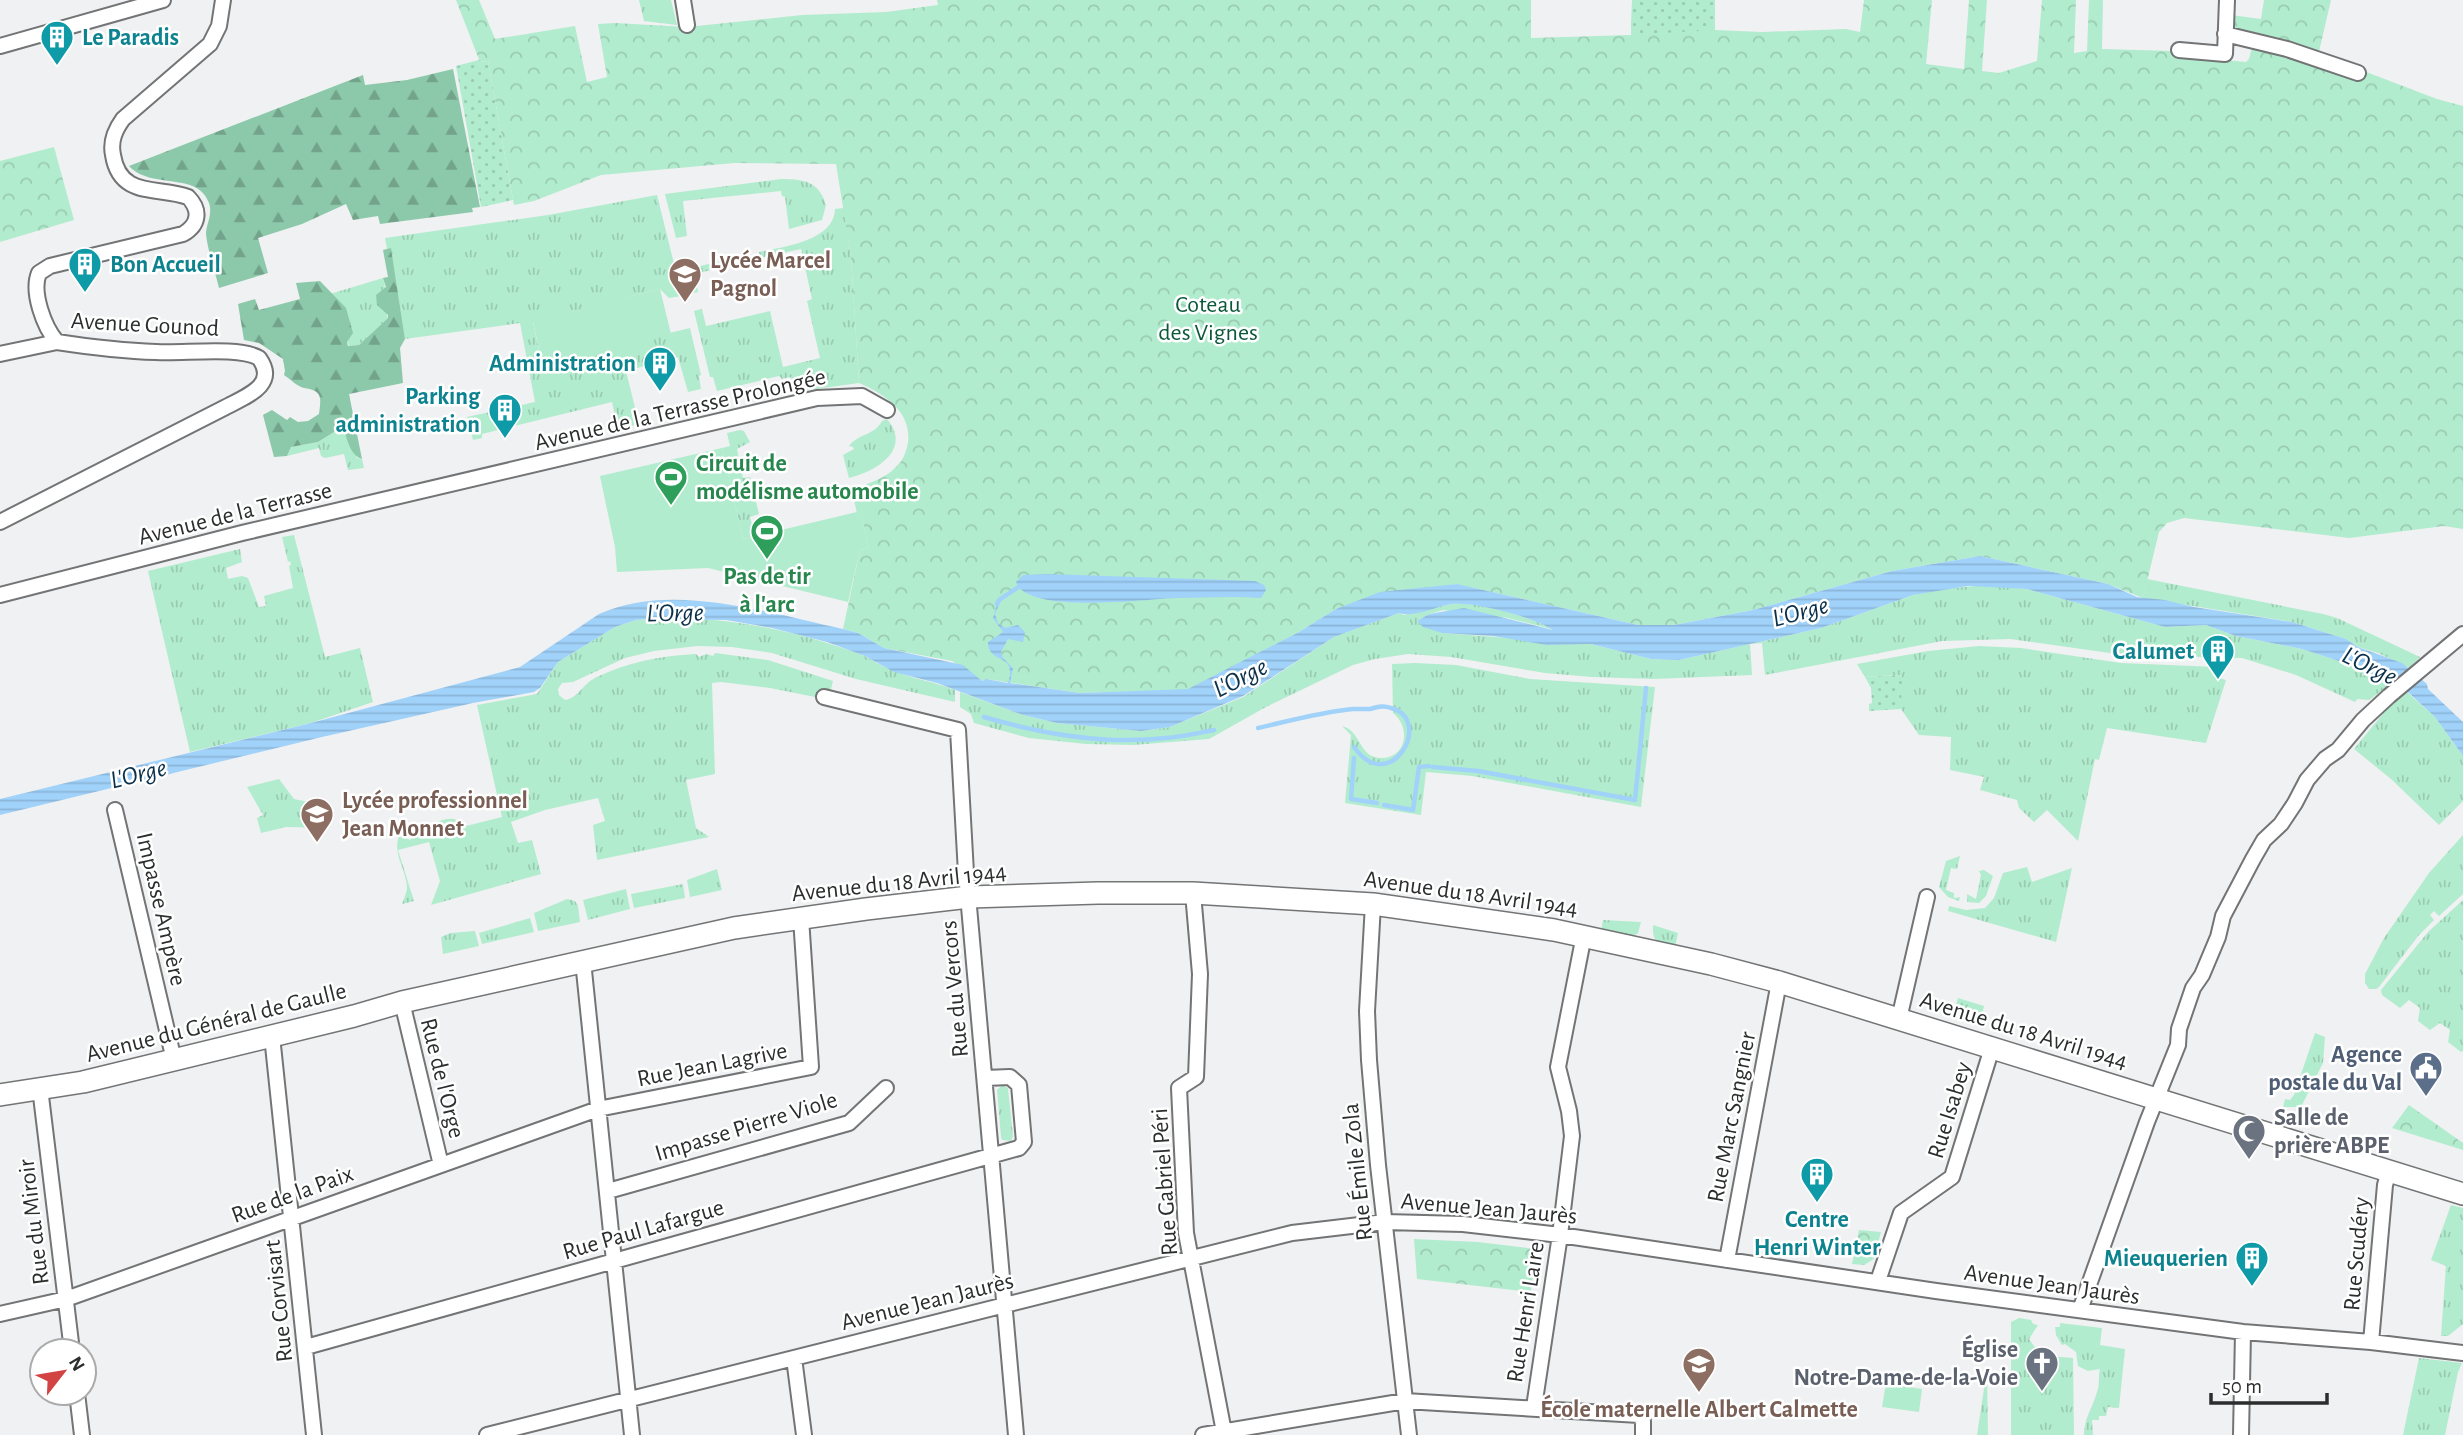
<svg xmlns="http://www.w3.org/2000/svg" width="2463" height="1435" font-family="'Alegreya Sans',sans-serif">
  <defs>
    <pattern id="grass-tufts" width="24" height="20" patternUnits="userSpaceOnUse" patternTransform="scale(1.75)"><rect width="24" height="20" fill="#b2ecce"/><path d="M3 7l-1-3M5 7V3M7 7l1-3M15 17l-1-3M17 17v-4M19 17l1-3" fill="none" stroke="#99cbb1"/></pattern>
    <pattern id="forest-firs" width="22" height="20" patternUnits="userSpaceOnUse" patternTransform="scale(1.75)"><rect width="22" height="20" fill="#8cc9aa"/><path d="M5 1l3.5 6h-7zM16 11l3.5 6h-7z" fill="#73a48b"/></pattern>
    <pattern id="park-crowns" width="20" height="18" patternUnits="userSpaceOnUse" patternTransform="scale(1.75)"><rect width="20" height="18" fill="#b2ecce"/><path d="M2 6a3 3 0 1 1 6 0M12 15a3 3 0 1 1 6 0" fill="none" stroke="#99cbb1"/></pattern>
    <pattern id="garden-dots" width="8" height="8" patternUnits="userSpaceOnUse" patternTransform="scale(1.75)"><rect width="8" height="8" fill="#b2ecce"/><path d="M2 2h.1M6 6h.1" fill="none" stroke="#99cbb1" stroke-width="1.8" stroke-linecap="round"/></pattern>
    <pattern id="water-rules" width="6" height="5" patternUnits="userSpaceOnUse" patternTransform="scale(1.75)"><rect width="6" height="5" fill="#a1d2fa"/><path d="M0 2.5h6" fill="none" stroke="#8bb5d7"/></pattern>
  </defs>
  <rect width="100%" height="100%" fill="#f0f1f2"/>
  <path fill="url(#grass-tufts)" d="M639,0H671L677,25L644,21Z
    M781,179C803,179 819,181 826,205L822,220L789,229L785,197L782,196L781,191L683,201L687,236L676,238L665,194Z
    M657,195L682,296L669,298L660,289L533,322L542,364L690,328L701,375L699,376L701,389L688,392L678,357L626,371L639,424L618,429L612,402L482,434V438L473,440L467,417L535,402L520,323L405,339L391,249H387L385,238L548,215Z
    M844,208L851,257L859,383L795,392L792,390L797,385L790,377L782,379L779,376L717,391L713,377H710L694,311L702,309L706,326L770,311L783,367L820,358L807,301L812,299L801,249L760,258L759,252C783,247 834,241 835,209Z
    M726,260L727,266L695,274L698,292L689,294L683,270Z
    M383,278C388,292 383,307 388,318L359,345L349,346L330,294Z
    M887,419C913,450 875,472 849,478L843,455L854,449L853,447L849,446C859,433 874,436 882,421Z
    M342,427L357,458L362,459L364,468L348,470L344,454L325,458L321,456L319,448L287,456L291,447L318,442Z
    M740,430L744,431L750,442L737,449L743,478L750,477L759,514L750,517L755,536L743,539L722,448L730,446L727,433Z
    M294,535L325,657L360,648L373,702L311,723L190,752L148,571L240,549L242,562L226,568L228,579L242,576L248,578L259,607L266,606L264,596L293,588L289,566L291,565L290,561L288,562L282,537Z
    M2147,579L2323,614L2337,618L2420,657L2409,668L2378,653L2358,647L2346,639L2292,622L2143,598Z
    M1985,585L2027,589L2165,627L2206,625L2236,636L2302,649L2351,665L2391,684L2369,700L2357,699L2355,702L2296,675L2242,658L2124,655L2010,639L1942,641L1765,675L1762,643L1750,644L1752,675L1654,679L1592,677L1545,673L1451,657L1408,654L1375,659L1353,665L1266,707L1209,739L1133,745L1086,744L1029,738L974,723L971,714L960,707V692L1023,715L1057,723L1141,731L1170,727L1243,697L1334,637L1399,613L1404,615C1420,611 1437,606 1453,604C1483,602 1528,617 1555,630L1508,618L1443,610L1429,614L1417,621L1442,633L1591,644L1651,659L1679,660L1821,628L1913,595L1944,589Z
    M683,618C745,620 802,633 860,654C872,659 882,667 894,671C914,679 935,682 955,690V702L856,679L772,653L732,647L697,646L654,651L625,658L573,682L562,683L558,689L559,695L565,700C578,698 583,684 595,678C627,662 660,656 696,654L699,657L706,654L713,656L715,653L768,660L833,681L830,693L820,698L770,688L721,682L712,683L715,774L686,780L696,828L709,837L597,860L593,825L605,821L598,798L545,810L511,822L518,843L532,840L541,874L431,905L440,881L429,842L398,850L414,901L402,904C404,899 407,892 407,887C406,869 391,852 400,834L410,840L414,836C431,826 449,809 466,826L502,817L477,705L537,694L558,662L615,627L636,620Z
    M1979,646L2021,648L2121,663L2216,667L2213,676L2226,680L2206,743L2107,728L2099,760L2095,759L2078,841L2047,810L2034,822L2019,808L2017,800L1980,790L1984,777L1950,770L1951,737L1919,735L1901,709V675L1865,677L1857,664L1928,651Z
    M1415,663L1456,665L1530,679L1655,687L1641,807L1472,776L1426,772L1421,815L1345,803L1351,735L1342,726C1362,731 1358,759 1383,758C1408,756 1410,726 1393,713L1392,664Z
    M2407,692L2435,717L2463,756V801L2439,825L2391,779L2354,749L2391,704Z
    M279,779L294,799L323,805L329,828L286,827L261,833L257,818L263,815L247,787Z
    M2463,835V894L2439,916L2434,911L2430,915L2434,920L2419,935L2379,987L2376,989H2369L2365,983V974L2384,938L2429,873Z
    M1960,856L1957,869L1951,868L1946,890L1954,893V898L1960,897L1959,901L1948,897L1939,887L1946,861Z
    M2027,867L2032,882L2072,868L2056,942L1948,911L1949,906L1966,910L1985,908L1994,898L2003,873Z
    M717,869L722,890L690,897L687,880Z
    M1984,870L1993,876L1986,896L1979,903L1967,902V894L1976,899L1981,875L1979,871Z
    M683,884L685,898L634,908L631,894Z
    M626,889L630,909L588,920L583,900Z
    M567,899L575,901L578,906L580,922L538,931L534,913Z
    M2463,900V1051L2461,1052L2448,1042L2450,1030L2440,1023L2430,1030L2418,1021L2420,1008L2409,1000L2400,1008L2382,995L2381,990L2428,932Z
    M530,918L534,932L482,944L479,933Z
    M1603,920L1641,922L1638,933L1633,936L1601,931Z
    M1653,925L1678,933L1675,947C1659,943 1652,944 1653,925Z
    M475,931L479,946L443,954L441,937L451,933Z
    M1958,998L1984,1006L1982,1016L1955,1009Z
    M2315,1033L2325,1037L2323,1063L2301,1107H2283L2285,1099L2290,1100L2294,1095Z
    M1002,1085L1008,1088L1013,1136L1011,1141L1002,1140L1001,1137L997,1090Z
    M2451,1205L2463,1208V1324L2448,1336H2441L2446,1266L2431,1260Z
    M2019,1318L2031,1320L2033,1324L2038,1325L2029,1339L2037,1350V1355L2073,1358L2074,1435H2011V1322Z
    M2060,1323L2102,1328L2100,1345L2125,1349L2119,1408L2108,1407L2106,1416H2099V1420H2092L2093,1435H2084C2085,1416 2092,1409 2097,1392C2100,1385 2098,1376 2100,1369L2088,1371L2078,1366L2076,1352L2065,1344L2062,1345L2056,1335L2055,1327H2060Z
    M2419,1358L2462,1363L2458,1372L2445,1435H2403Z
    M1987,1369L1988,1435H1977Z"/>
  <path fill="url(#forest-firs)" d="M453,69L480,207L472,208L473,212L380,224L378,216L353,220L346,204L302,224L258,238L268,273L219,288C215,271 208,252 206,234C206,224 213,215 209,203C198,171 151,190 129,166L363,75L365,85L407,80Z
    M391,248L405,339L400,348L403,383L349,394L362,459C349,455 348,438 342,427L318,442L291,447L287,456L274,457L263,415L272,410L287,420L290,417L298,422L308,421L319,414C321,397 323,391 304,388C298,387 290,379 284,375L285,371L283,359L259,343L244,340L238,304L255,299L259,310L300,299L296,283L320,281L346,308L353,333L347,342L348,346L359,345L388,318V315L377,305L376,295L386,287L383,278L388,277L383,250Z"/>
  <path fill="url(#park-crowns)" d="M456,0H479L495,39L575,26L587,82L607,77L598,24L615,23L687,27L802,15L886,12L938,5L937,0H1531V38L1631,35L1632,0H1715V30L1762,32L1846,29L1860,32L1864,0H1932L1926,64L1964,69L1969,0H1987L1982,71L1999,73L2037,61L2042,0H2076L2074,53L2087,51L2089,0H2103L2102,49L2172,51L2173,55L2246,62L2249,59L2253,44L2361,70L2437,99L2463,106V529L2444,526L2349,538L2184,518L2167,523L2159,532L2143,598L2108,584L1980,556L1892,571L1753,610L1674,625H1638L1456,584L1336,609L1299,632L1188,690L1080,693L986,679L982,681L952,661L884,648L858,633L843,629L860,550L869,548L861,514H857L852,490C866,484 885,479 896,467C903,461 906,452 908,443C912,411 884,394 859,383L851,257L836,164L734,163L601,175L534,201L514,205L488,61L480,62Z
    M2264,0H2331L2318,56L2235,31L2231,24V15L2261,19Z
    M54,147L74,220L0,242V161Z
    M2409,1105L2463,1143V1150L2392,1128Z
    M1859,1230L1881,1232L1874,1259L1864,1265L1852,1264Z
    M1414,1239L1478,1242L1536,1249L1531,1292L1417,1279Z"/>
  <path fill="url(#garden-dots)" d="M1632,0H1715L1714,30L1631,35Z
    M479,60L481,62L488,61L513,200L481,207L456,66Z
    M1902,675L1901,709L1869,711V704L1872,703L1871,688L1865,677Z"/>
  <path fill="#b2ecce" d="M660,289L671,334L542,364L533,321Z
    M722,448L743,539L857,512L861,513L869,548L860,550L848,602L708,568L617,572L615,547L600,476Z
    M1886,1383L1922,1389L1919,1412L1882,1407Z"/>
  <path fill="url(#water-rules)" d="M1980,556L2108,584L2137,597L2165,600L2194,607L2292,622L2346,639L2358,647L2402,663L2427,684L2428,689L2463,722V756L2435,717L2409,693L2351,665L2302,649L2236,636L2206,625L2165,627L2027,589L1968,586L1913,595L1821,628L1679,660L1651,659L1591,644L1547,645L1493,636L1442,633L1423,627L1417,621L1429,614L1464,608L1553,630C1532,617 1477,602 1452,604C1436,606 1415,618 1399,613L1334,637L1243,696L1170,727L1141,731L1057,723L1023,715L937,683L894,672L865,656L827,642L772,628L726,620L652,619L636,620L615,627L558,662L540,688L534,692L473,703L322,737L0,815V799L311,723L520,667L599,614C672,581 768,613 843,629L858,633L884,648L963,665L982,681L986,679L1008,683C1018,652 988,665 988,642L1003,632L993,618L998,600L1000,603L995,614L998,623L1005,628L1018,625L1025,632L1023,642L1008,639L1001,652L1003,658L1013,668L1010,683L1080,693L1188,689L1299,632L1336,609L1380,592L1457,584L1638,625H1674L1753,610L1892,571Z
    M1047,574L1255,581L1264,585L1266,590L1261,598C1233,596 1204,598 1175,598C1146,599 1027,615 1016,582L1023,575Z"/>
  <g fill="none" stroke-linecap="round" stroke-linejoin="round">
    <path stroke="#a1d2fa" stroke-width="4.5" d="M997,604L999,600L1020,586
      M984,717C1042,734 1105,745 1166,738C1182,737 1198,733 1214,730
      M1258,728C1289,721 1321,712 1353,709C1359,709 1364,709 1370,709C1378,707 1383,705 1391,708C1435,720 1390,798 1354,747
      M1354,758L1351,799L1377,803
      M1433,767L1478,771L1635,800L1646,688
      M1384,805L1413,810L1419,767L1429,766"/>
    <defs>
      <path id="street" d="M683,0L687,25
        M2225,34L2287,49L2358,73
        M0,46L163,0
        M2179,50L2225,54L2227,0
        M0,354L57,342
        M0,522L224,408C244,397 279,386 259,358C238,346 182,354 156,352C122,351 90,347 57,342C44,327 31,292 39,273L50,266L183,234C199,225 201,210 188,197C159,186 120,199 113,155C110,141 115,130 123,119L210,44L219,26L223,0
        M0,595L242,533L817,398L862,396L887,410
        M824,697L958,730L966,873L1016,1435
        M115,810L174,1060
        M1193,893L1200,974L1196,1077L1179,1088L1186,1233L1224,1432
        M1373,904L1367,1011L1369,1060L1378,1165L1409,1435
        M583,961L632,1435
        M402,1002L441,1165
        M1899,1019L1927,897
        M272,1036L314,1435
        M40,1088L72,1351
        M608,1191L849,1123L886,1088
        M1727,1260L1779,982
        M1878,1281L1901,1213L1952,1177L1992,1048
        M2080,1310L2147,1122L2178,1045L2179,1029L2193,988L2202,975L2218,937L2223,916L2253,859L2264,840L2281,824L2295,803L2307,780L2325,759L2338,750L2363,720L2389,696L2463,634
        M0,1314L66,1299L598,1109L811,1067L801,918
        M2371,1342L2385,1185L2389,1171
        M306,1347L1019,1148L1024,1142L1019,1085L1010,1077L985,1078
        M794,1358L804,1435
        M77,1393L82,1435
        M1534,1407L1560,1235L1572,1136L1569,1111L1558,1067L1584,935
        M487,1435L1292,1233L1385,1222L1463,1224L1560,1235L1936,1291L2243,1332L2371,1342L2463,1353
        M1203,1435L1405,1401L1639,1415L1643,1421V1435
        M2241,1435L2243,1332"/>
      <path id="secondary" d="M0,1095L83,1082L354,1016L402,1002L734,928L866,909L969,897L1098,893H1193L1373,904L1554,930L1711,964L1779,982L2463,1194"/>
    </defs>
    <use href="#street" stroke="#737475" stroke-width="18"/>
    <use href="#secondary" stroke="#737475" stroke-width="24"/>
    <use href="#street" stroke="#fff" stroke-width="14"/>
    <use href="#secondary" stroke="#fff" stroke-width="21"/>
  </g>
  <defs>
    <symbol id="building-pin" viewBox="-11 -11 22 30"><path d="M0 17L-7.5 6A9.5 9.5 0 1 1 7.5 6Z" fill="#0f9aa8" stroke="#fff"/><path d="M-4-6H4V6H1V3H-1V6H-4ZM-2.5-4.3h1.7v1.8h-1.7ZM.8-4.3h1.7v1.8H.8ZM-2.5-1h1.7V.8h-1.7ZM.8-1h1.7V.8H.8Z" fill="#fff"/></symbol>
    <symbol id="school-pin" viewBox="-11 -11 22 30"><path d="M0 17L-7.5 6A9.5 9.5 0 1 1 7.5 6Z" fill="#8d6e63" stroke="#fff"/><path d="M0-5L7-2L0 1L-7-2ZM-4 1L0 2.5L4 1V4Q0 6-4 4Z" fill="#fff"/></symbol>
    <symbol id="stadium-pin" viewBox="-11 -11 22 30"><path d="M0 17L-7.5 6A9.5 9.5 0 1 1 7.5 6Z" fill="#2e9e5b" stroke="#fff"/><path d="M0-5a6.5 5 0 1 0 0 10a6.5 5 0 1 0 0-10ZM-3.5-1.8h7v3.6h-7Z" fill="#fff"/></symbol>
    <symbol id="civic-pin" viewBox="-11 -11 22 30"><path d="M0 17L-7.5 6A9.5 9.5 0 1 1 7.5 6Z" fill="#5c6f8a" stroke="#fff"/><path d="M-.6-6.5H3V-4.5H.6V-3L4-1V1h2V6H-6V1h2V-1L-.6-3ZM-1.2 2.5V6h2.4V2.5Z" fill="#fff"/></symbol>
    <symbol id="mosque-pin" viewBox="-11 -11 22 30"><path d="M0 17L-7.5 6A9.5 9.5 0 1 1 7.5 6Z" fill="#6b7280" stroke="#fff"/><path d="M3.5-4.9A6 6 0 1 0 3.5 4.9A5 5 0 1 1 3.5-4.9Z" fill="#fff"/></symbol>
    <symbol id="church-pin" viewBox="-11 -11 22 30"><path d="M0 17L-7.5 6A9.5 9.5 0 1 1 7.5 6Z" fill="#6b7280" stroke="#fff"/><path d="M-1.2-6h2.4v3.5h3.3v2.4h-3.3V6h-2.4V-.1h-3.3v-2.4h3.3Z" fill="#fff"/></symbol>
  </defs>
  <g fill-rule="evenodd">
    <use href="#building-pin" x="38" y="18" width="38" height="52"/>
    <use href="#building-pin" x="66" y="245" width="38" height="52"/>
    <use href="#school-pin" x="666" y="255" width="38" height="52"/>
    <use href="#building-pin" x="641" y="344" width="38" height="52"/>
    <use href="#building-pin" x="486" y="391" width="38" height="52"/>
    <use href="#stadium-pin" x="652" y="458" width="38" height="52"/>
    <use href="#stadium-pin" x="748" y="512" width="38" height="52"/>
    <use href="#building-pin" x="2199" y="632" width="38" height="52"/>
    <use href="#school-pin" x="298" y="795" width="38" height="52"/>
    <use href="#civic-pin" x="2407" y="1049" width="38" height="52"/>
    <use href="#mosque-pin" x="2230" y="1112" width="38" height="52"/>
    <use href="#building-pin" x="1798" y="1155" width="38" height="52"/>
    <use href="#building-pin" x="2233" y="1239" width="38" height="52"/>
    <use href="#church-pin" x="2023" y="1344" width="38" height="52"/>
    <use href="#school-pin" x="1680" y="1345" width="38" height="52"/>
  </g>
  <g text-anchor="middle" stroke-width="5" stroke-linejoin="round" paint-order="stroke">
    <g font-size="24" font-weight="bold" fill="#0d838f" stroke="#fff" text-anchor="end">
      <text x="82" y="45" text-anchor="start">Le Paradis</text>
      <text x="110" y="272" text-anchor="start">Bon Accueil</text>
      <text x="636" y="371">Administration</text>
      <text x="480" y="404">Parking<tspan x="480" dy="28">administration</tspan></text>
      <text x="2194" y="659">Calumet</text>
      <text x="1817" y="1227" text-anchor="middle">Centre<tspan x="1817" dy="28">Henri Winter</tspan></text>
      <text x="2228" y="1266">Mieuquerien</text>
    </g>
    <g font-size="24" font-weight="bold" fill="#785e54" stroke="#fff" text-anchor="start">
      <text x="710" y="268">Lycée Marcel<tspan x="710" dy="28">Pagnol</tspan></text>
      <text x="342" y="808">Lycée professionnel<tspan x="342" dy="28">Jean Monnet</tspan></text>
      <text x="1699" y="1417" text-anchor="middle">École maternelle Albert Calmette</text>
    </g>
    <g font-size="24" fill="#0b583b" stroke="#fff">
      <text x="1208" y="312">Coteau<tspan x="1208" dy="28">des Vignes</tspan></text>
    </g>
    <g font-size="24" fill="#2c2d2d" stroke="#fff">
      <text transform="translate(145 324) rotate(3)" y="8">Avenue Gounod</text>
      <text transform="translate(680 409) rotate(-13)" y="8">Avenue de la Terrasse Prolongée</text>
      <text transform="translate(235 513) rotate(-14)" y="8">Avenue de la Terrasse</text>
      <text transform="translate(899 882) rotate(-6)" y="8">Avenue du 18 Avril 1944</text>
      <text transform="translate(1471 893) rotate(8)" y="8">Avenue du 18 Avril 1944</text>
      <text transform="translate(162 909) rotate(77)" y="8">Impasse Ampère</text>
      <text transform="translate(954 989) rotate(-95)" y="8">Rue du Vercors</text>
      <text transform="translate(216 1022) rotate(-14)" y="8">Avenue du Général de Gaulle</text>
      <text transform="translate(2024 1030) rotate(17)" y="8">Avenue du 18 Avril 1944</text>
      <text transform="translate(712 1064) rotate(-11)" y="8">Rue Jean Lagrive</text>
      <text transform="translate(443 1078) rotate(76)" y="8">Rue de l'Orge</text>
      <text transform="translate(1949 1110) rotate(-73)" y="8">Rue Isabey</text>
      <text transform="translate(1731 1117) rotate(-79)" y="8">Rue Marc Sangnier</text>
      <text transform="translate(746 1126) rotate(-17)" y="8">Impasse Pierre Viole</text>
      <text transform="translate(1357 1172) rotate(-96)" y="8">Rue Émile Zola</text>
      <text transform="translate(1164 1182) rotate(-94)" y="8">Rue Gabriel Péri</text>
      <text transform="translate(292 1194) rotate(-20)" y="8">Rue de la Paix</text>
      <text transform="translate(1489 1208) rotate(5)" y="8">Avenue Jean Jaurès</text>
      <text transform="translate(33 1222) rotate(-97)" y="8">Rue du Miroir</text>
      <text transform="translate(643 1229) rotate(-16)" y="8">Rue Paul Lafargue</text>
      <text transform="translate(2356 1254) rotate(-85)" y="8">Rue Scudéry</text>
      <text transform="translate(2052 1284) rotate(8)" y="8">Avenue Jean Jaurès</text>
      <text transform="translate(278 1301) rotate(-96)" y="8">Rue Corvisart</text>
      <text transform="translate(927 1301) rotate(-14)" y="8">Avenue Jean Jaurès</text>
      <text transform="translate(1525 1312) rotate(-81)" y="8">Rue Henri Laire</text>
    </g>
    <g font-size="24" font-weight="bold" fill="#27864d" stroke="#fff" text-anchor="start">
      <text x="696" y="471">Circuit de<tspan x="696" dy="28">modélisme automobile</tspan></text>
      <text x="767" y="584" text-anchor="middle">Pas de tir<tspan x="767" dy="28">à l'arc</tspan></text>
    </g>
    <g font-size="24" font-weight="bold" fill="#4e5e75" stroke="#fff" text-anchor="end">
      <text x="2402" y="1062">Agence<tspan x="2402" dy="28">postale du Val</tspan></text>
    </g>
    <g font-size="24" font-weight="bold" fill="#5b616d" stroke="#fff" text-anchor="start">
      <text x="2274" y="1125">Salle de<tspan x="2274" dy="28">prière ABPE</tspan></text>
      <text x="2018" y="1357" text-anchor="end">Église<tspan x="2018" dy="28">Notre-Dame-de-la-Voie</tspan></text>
    </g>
    <g font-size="26" font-style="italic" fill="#0a304a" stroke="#fff">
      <text transform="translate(1800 611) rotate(-15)" y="9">L'Orge</text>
      <text transform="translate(675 612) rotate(-1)" y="9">L'Orge</text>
      <text transform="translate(2370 665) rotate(26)" y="9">L'Orge</text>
      <text transform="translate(1240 677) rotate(-27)" y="9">L'Orge</text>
      <text transform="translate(138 773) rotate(-14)" y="9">L'Orge</text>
    </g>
  </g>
  <g transform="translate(63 1372) rotate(59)"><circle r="33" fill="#ffffff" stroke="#ababab" stroke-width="2"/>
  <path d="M0-5L12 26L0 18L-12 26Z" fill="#d24343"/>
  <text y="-10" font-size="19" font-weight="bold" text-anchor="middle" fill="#2c2d2d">N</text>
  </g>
  <path d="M2211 1393v10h116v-10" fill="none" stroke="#2c2d2d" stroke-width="3.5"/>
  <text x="2222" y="1393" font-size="21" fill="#2c2d2d" stroke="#ffffff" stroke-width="5" paint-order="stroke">50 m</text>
</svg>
